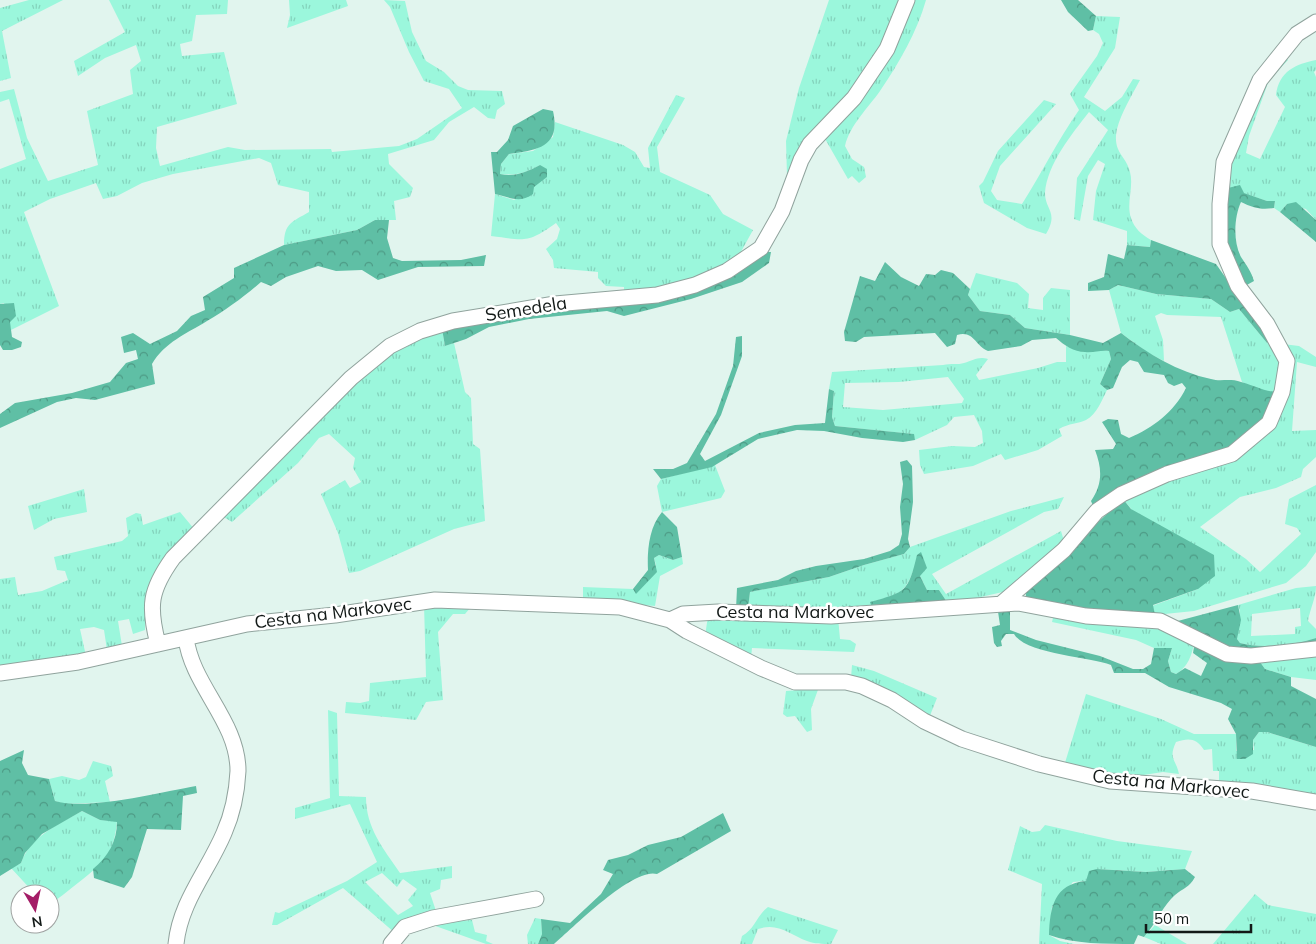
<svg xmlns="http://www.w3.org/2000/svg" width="1316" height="944" font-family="Mulish,sans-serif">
  <defs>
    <pattern id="grass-tufts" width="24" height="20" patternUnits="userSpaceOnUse" patternTransform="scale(1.25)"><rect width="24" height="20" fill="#9bf7dc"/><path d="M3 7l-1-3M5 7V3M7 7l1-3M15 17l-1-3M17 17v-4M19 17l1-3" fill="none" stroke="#84d3bc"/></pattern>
    <pattern id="forest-crowns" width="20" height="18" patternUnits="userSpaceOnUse" patternTransform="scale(1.25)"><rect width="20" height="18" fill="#5fbfa5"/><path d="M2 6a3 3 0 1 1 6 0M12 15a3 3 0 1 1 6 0" fill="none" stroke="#4d9a85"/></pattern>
  </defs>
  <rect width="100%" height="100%" fill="#e1f5ee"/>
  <path fill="url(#grass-tufts)" fill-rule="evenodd" d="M29,0H63L2,31L11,78L0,81V8Z
    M109,0H228L227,14L196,15L192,41L180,44L182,56L224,52L237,104L157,127L156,148L160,166L228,147L245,150L331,149L332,152L399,146L417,139L462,108L449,89L424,81L409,52L390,7L384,0L405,1L412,32L426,61L444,72L458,86L468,90L502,91L505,104L497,110L495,119L488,118L474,107L449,122L434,140L388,154L389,164L413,188L410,197L394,201L396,220H375L357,230L284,245C284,223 292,222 309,212V192L278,185L271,163L259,158L173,174L142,183L117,196L103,199L96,183L50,199L24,212L59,306L11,330L4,303L0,304V169L26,159L9,99L0,102V92L14,89L27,138L48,181L98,165L87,111L133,94L130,70L141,61L136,45L105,58L78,76L74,61L125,32Z
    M289,0H346L348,6L287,28L290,15Z
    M829,0H903L883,46L792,179L787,176L786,141L799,88Z
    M910,0H926C917,32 899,63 880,91C868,108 850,125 845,146L852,159L864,167L866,177L859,183L852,176L848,179L824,137Z
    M1096,16L1120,17L1115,48L1084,97L1105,111L1122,97L1133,79L1140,80C1132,95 1121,113 1117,129C1112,153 1126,155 1130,172C1134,187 1126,203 1131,218C1134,228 1142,235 1151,240L1150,247L1127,245V231L1093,220L1096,191L1105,164L1098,160L1088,176L1080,221L1074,219L1077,178L1108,130L1089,112C1072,134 1047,164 1045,193C1045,210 1059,212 1046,234L1027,228L984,203L979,186L983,182L998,151L1044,100L1056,104L1000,166L991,191L997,200L1022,204C1042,173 1057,141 1079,110L1070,94L1097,56L1103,43L1099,34L1093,30Z
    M1283,55L1288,60L1269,80L1249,136L1246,153L1260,159L1285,107L1276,95C1279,71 1296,64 1316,60V70L1314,72L1316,77V220L1306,209L1287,204L1280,212L1274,208L1275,201H1267L1228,188L1233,148L1238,134Z
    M676,95L685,98L657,147L660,172L710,195L723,214L753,230L737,259L713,274L654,292H624V287L606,286L598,278V272L554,268L553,260L546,249L557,239L560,229L556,223C527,244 525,240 491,236L495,194L514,200L534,187L540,165C526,173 515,176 500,174L501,164L509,154L533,151L553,137L555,122L623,145L635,152L644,167L650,168L648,148Z
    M976,273L1017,283L1029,294L1028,308L1043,310V298L1051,288L1070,290V335L1025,328L1010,315L980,311L968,295Z
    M1118,285L1156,294L1211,299L1230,312L1239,309L1267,343L1270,341L1281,361L1278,392L1261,391L1242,382L1221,317L1167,315L1161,313L1155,316L1163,340L1164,361L1148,353L1121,333L1109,290Z
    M442,329L445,346L454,343L465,392L471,398L473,444L480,449L485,521L454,529L360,571L349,573L338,533L321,494L345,480L350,488L361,482L353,468L355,458L329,434L319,438L298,463L232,522L222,516L326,410L400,344Z
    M1283,344L1299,346L1316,357V367L1297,362L1292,431L1316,430V457L1303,469L1301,477L1276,488L1240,497L1200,527L1246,559L1260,572L1301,534L1297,528L1285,524L1289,499L1316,485V552L1306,566L1286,583L1194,611L1155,615L1152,606L1198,589L1123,499L1273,425Z
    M1066,346L1084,352L1098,350L1109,351L1111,359L1100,384L1107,390C1102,400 1097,414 1086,420C1078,424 1069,423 1059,429L1062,436L1038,450L1005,460L1001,454L973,466L924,474L920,465L919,450L952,446L975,447L983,443L982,431L974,415L954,417L947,425L915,440L913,434L835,426L832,417L834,391L829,389L832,372L943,365C951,363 958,365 964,363C974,360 978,356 988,359L976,375L979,380L1038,368L1057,362H1066ZM948,377L964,399L962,403L883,410L843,407L845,383L899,382Z
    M715,465L725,491L721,498L662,512L657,486L661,479Z
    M84,489L87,512L54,519L34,530L28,506Z
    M1064,497L1058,509L1044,512L932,574L946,594L1061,531L1064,541L1007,591L959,602H947L939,590H927L920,576L913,571C904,596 895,595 871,602V605L819,609H748L750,592L829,577L864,565L904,554L910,547L1011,511Z
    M180,512L195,530L150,596L145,612V630L133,634L129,619L118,621L122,646L107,650L104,630L94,627L80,629L86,656L0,671V579L15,577L18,595L42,591L68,580L65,571L57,570L54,557L122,541L128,536L126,518L136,513L141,514L143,525Z
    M659,555L673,560L682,557L683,564L660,576L655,606L583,600V587L633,589L636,593L656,565L654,558Z
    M1316,586C1316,598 1310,609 1308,621L1316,629V638C1294,645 1262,649 1240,643L1237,639L1240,612L1238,605L1296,588ZM1300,608L1301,626L1295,627V634L1251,636L1252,614Z
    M477,600L465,614H453L438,632L443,700L426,702L416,720L345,713L346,702L360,703L369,701L370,683L426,677L424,604Z
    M1054,614L1162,625L1195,641C1191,656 1189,666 1176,674L1171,672L1168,661L1172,648H1154L1136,640L1052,622Z
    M708,616L838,617L840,639L850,640L856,644L854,652L752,648L751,658L705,636Z
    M1316,652V680L1291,677L1265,669L1260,662Z
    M852,665L874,671L937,698L929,718L851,678Z
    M806,687H819L811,709L812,730L807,732L795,716L787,717L783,714L786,691L799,690Z
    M1086,694L1161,719L1194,734H1236V751L1254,750L1253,740L1259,732H1267L1316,747V797L1289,791L1219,781V771H1213L1212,749L1204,750C1196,738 1189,738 1176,742C1168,759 1176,759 1179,774L1163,772L1124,778L1064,766Z
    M328,710L337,713L339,796L366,797C366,828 383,848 400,873L452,866V878L441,880L440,889L430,893L437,914L395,933L343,888L277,925H272L275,912L279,913L347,881L377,862L350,804L295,819V808L330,798ZM382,873L397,887L403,879L417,889L408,900L413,906L398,915L365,882Z
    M93,761L111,766L113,776L105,781L110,802L65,804L55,801L49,779L62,776L79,780L86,777Z
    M82,811L100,820L117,821C116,833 113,848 106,858C100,867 61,896 50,905V894H35L11,868L21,863C31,836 57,825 82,811Z
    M1045,825L1117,841L1192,851L1185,869L1146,872L1097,869L1086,881L1073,882L1052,907L1049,935L1060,941L1074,944H1039L1042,884L1008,870L1020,826L1032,832L1040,831Z
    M1255,894L1268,905L1316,914V944H1213Z
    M768,907L838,930L831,944C822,944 815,944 807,941C789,934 778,922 758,929L752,944H740L742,936C755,929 757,915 768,907Z
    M535,918L541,919L542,934L538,944H528L527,935Z
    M472,920L475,932L487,935L486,941L493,944H486L427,923Z
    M1155,925L1187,944H1161L1144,937Z"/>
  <path fill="url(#forest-crowns)" d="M1061,0H1078L1096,16L1093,30L1088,31L1068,12Z
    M543,109L553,111C561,147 538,150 509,154L501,164L500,174C515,177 527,172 540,165L547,169V177L534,187L533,194C519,204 510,197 495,194L491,152H497L508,140L513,126Z
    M1240,185L1244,193L1267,201H1275L1274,208C1261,210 1253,208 1241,202C1234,217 1233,242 1241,257C1247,266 1251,271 1254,281L1245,286L1227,246L1224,213L1228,188Z
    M1296,202L1316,220V242L1280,212L1287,204Z
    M375,220H389L387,238L393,258L402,261L461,260L486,255L484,266L418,267L378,280L362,270L336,271L318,266L286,277L271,286L261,282C245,296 226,310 207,321C186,334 165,342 152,364L155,384L95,400L76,398L57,402L0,428V414L15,403L72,393L110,382L126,363L138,359L136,350L124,353L121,337L133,333L150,344L177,331L191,316L205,310L203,297L234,278V268L284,245L357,230Z
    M1151,240L1216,264L1270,341L1267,343L1239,309L1230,312L1211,299L1156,294L1118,285L1109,290L1088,291V283L1104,277L1108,254L1124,259L1127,245L1150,247Z
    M765,252H771L769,263L742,282L691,299L624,316L607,311L529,319L489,327L466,339L445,346L442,329L710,284C732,276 748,268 765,252Z
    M885,262L901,277L919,286L926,274L935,275L941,270L953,273L970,289L968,295L980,311L1010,315L1025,328L1070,335L1103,343L1121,333C1148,354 1178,372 1211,379C1220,382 1230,378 1241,382C1256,386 1262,391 1278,392L1268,417L1243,443L1094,508L1091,501C1103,484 1102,468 1095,450L1113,449L1116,444L1102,422L1108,419L1118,420L1121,434L1129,438C1153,428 1174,412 1186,388L1182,383L1174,386L1168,383L1164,375L1144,372L1138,362L1130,360L1122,367L1113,388L1107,390L1100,384L1111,359L1109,351C1100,350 1093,353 1085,352C1074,352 1064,345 1056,338L1032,340L1021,346L988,351C975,346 974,330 957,335L955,344L947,347L935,333L864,337L856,342L845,341L844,332L860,276L875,281Z
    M14,303L16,316L10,322L12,337L22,342L21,347L12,350H3L0,345V304Z
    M742,336V356L721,415L700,454L705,461L759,433L795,425L825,423L829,389L834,391L832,417L835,426L914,434L915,440L903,442L862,438L824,431L797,430L758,439L712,467L661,479L653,469H673L687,463L716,414L733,366L736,337Z
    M907,460L912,466L913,502L908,539L910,547L904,554L864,565L829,577L750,592L748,609H736L737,588L778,580L796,571L816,566L864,559L890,551L899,545L902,534L900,507L903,484L900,462Z
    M1123,499L1131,509L1214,555L1215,576L1198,589L1153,605L1155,615L1112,613L1027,601L1025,590Z
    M662,512L677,527L682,557L673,560L659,555L654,558L657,572L636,594L633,589L648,570C647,551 649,527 662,512Z
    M921,552L927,568L920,576L927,590H939L947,602L871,605L870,602C906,592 908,592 917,555Z
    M997,605L1010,608V630L1036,640L1100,656L1133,669H1143L1151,664L1154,648H1172L1168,661L1171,672L1176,674L1185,668L1201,676L1207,663L1193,653L1195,641L1260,662L1265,669L1291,677V686L1316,699V747L1267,732H1259L1253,740V754L1245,759H1237L1236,734L1228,719L1232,709L1221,703L1169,687L1145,673H1114L1111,665C1090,657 1025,654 1014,634H1006L1001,641L1002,646L997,647L994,643L992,627L1000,625Z
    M1238,605L1241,620L1237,639L1240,643C1262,649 1294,645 1316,638V645L1236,653L1174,622Z
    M24,750L22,763L28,775L49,779L55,801C87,811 161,792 196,786L197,793L183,796L181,830L147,829L132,877L124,888L94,878L93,869C108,857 117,841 117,822L100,820L82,811L42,834L25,853L21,863L0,876V761Z
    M723,813L731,831L657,874C633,867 573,928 554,944H538L542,934L541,919L570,923L601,894L613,874L603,870L608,860L628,855L648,845L681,837Z
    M1097,869L1146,872L1185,869L1195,877C1189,888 1183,888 1175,895C1164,904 1155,925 1144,937L1138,935L1134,944C1106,944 1074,944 1049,935C1050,907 1054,884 1086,881L1089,871Z"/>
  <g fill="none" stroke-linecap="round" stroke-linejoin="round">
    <defs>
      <path id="street" d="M1001,604L1064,550L1097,511L1122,494L1167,474L1232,454L1269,423L1282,392L1287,361L1267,324L1238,286L1220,244V204L1224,162L1260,80L1297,34L1316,22
        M670,620L683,614L718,612L831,616L1018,603L1086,616L1160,621L1227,654L1251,656L1316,649
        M158,644C148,606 150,590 173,558L351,378L390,346L420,331L453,321L555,304L657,295L695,285L727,271L761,248L782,211L801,160L810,144L854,98L887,49L907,0
        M0,673L78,662L247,624L335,615L435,600L620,607L670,620L687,631L761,668L795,682H846L862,686L892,700L924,721L962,739L1039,764L1110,781L1252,791L1316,802
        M176,944C180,902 208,871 224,833C232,815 237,791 238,771C238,721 192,686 186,638
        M391,944L405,927L433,918L536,899"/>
    </defs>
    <use href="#street" stroke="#90a39d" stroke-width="17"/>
    <use href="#street" stroke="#fff" stroke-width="15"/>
  </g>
  <g text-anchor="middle" stroke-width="5" stroke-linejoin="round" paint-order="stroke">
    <g font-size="18" fill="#121917" stroke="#fff">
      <text transform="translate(526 309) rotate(-9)" y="6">Semedela</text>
      <text x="795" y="618">Cesta na Markovec</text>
      <text transform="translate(333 613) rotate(-7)" y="6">Cesta na Markovec</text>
      <text transform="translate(1171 784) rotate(6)" y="6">Cesta na Markovec</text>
    </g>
  </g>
  <g transform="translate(35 909) rotate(171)"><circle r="24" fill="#ffffff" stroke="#a0a3a2"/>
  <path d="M0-4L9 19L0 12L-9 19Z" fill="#a41d67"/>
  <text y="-8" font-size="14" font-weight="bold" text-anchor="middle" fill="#121917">N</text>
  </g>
  <path d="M1146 924v8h105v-8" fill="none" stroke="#121917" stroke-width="2.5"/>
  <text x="1154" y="924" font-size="15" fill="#121917" stroke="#ffffff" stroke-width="4" paint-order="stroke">50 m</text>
</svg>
